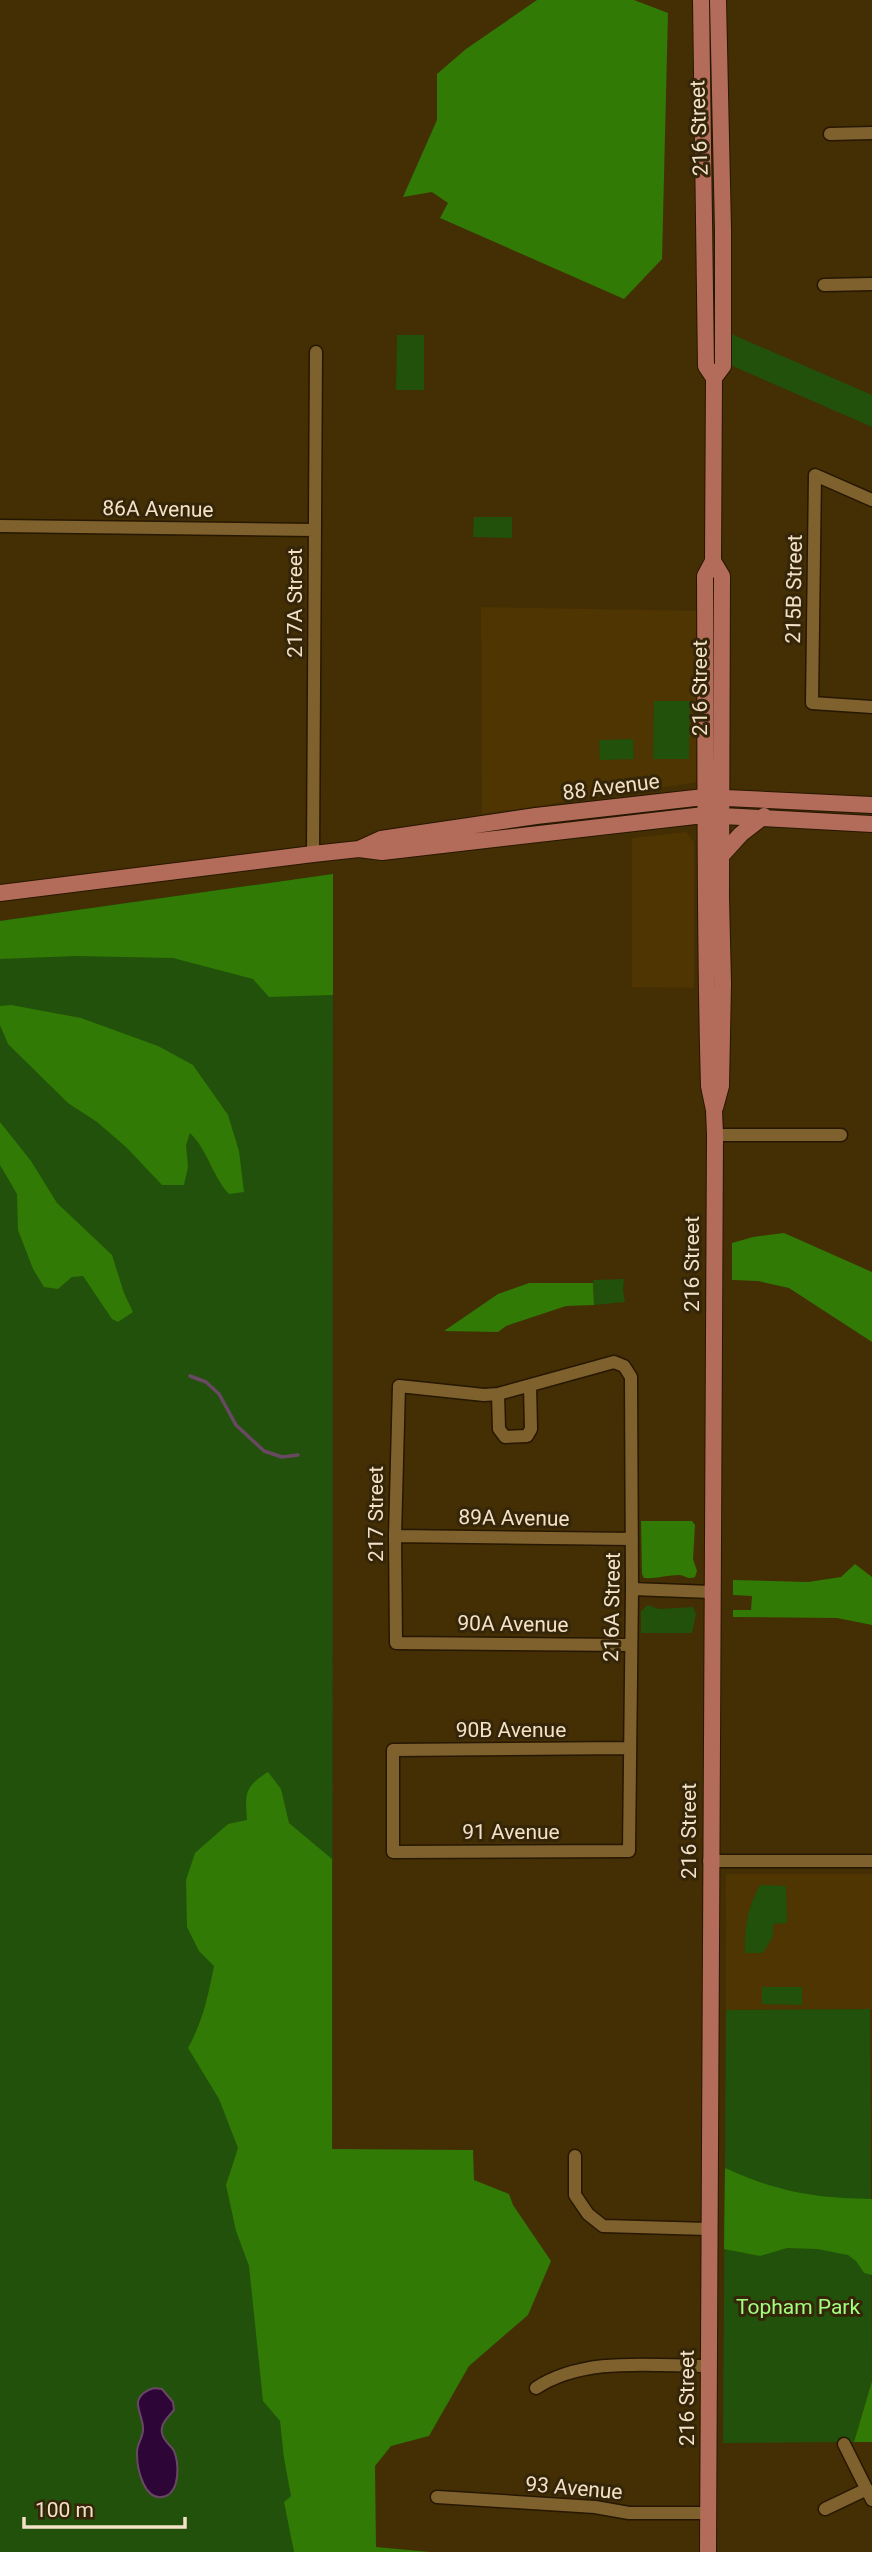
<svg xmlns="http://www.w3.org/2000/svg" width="872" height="2552" font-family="Roboto,sans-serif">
  <rect width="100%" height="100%" fill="#442e04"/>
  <path fill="#4e3502" d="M481,607L701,611L698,782L482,814Z
    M686,832L694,842V988L632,987V838Z
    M726,1874H872V2009L726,2010Z"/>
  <path fill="#21510a" d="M729,333L872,395V427L728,364Z
    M397,335H424V390H396Z
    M474,517H512V538L473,537Z
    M654,701H690L689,759H653Z
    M633,739L634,759L600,760L599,740Z
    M333,874L332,2552H0V921Z
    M624,1279L623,1291L625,1302L594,1305L593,1280Z
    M648,1605L659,1609L693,1607L696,1614L692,1633H641V1611Z
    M760,1885L786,1886L787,1923L773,1924V1936L763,1953H745C745,1925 747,1910 760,1885Z
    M762,1987H802V2005L762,2004Z
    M870,2006L872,2381L854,2442L723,2443L726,2010L870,2009Z"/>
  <path fill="#307a05" d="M537,0H634L668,13L662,259L624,299L440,218L448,203L432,192L403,197L437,120V74L466,49Z
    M333,874V995L269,997L253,979L173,958L76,956L0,959V921Z
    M11,1005L81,1018L158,1046L193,1065L228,1115L239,1151L244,1192L229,1194C211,1174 209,1152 190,1133L186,1145L188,1167L184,1185H162L126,1147L97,1122L68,1103L8,1044L0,1025V1006Z
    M0,1122L31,1161L57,1203L112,1255L124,1293L133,1312L118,1322L112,1319L83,1276L72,1277L58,1289L44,1287L33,1269L18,1230L17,1194L0,1165Z
    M784,1233L872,1272V1342L789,1288L758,1281L732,1280V1243L753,1237Z
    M529,1283H593L594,1305L566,1306L506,1326L498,1332L444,1331L498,1294Z
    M641,1521H692L695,1525L693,1559L697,1571L695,1577C687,1580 687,1576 679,1575C668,1575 655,1579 644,1578L642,1574Z
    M855,1564L872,1577V1625L837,1618L733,1617V1610H751L752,1596L733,1595V1580L808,1582L841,1577Z
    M268,1772L281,1789L289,1823L332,1859V2149L473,2150L474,2180L509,2194L513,2205L551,2261L528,2315L469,2366L429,2436L391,2446L375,2466L376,2547L430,2552H294L284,2502L291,2496L284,2458L280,2421L263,2401L249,2266L236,2231L226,2185L238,2148L219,2099L188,2048C203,2021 208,1996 214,1966L199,1951L187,1927L186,1880L195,1853L228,1824L247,1820C245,1794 244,1787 268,1772Z
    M725,2168C778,2192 814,2198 872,2199V2275L864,2273L856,2261L848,2255L817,2249L787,2248L760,2256L724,2249Z
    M872,2381V2442H854Z"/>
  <path fill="#2d0637" stroke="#684862" stroke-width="2" d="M154,2388L162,2389L173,2402L174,2410C168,2417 160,2424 162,2433C163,2441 171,2445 174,2451C179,2463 180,2490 166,2496C144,2504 137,2468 137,2454C136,2444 144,2437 143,2428C143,2419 137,2410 138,2401C140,2394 147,2390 154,2388Z"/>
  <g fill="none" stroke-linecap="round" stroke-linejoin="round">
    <path stroke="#684862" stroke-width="3.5" d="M190,1376L206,1382L219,1394L236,1425L264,1451L282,1457L298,1455"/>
    <defs>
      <path id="minor" d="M830,134L872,133
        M824,285L872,284
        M872,500L815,475L812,703L872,707
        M0,526L315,530
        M313,854L316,352
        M715,1135H841
        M498,1394L499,1429L505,1437L527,1436L531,1429L530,1386
        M395,1536L632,1539
        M632,1589L711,1592
        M629,1748L393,1750V1852L629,1851L632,1589L631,1377L624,1366L614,1362L498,1394L484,1395L399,1386L395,1536L396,1643L630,1645
        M709,1861H872
        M575,2156V2195L588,2214L603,2226L708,2229
        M536,2388C585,2356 652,2366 708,2366
        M844,2444L872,2500
        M437,2497L595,2507L629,2513H708
        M825,2509L867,2489"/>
      <path id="major" d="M701,0L706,366L714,378L713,561L705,576C706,746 704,916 709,1086L714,1110L715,1135L708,2552
        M714,378L723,366V230L718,0
        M713,561L722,576L721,897L723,984L721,1086L715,1108
        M359,849L381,839L536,816L704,797L872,805
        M721,856L741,834L764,816
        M0,893L313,854L359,849L382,852L704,815L872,824"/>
    </defs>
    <use href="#minor" stroke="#261700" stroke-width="15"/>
    <use href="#major" stroke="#261700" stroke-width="18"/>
    <use href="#minor" stroke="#7f612e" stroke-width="12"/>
    <use href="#major" stroke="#b36c5a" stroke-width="16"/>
  </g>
  <g text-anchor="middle" stroke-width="6" stroke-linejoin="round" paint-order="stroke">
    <g font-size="21" fill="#f3e2c8" stroke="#35260a">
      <text transform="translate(699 128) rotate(-92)" y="7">216 Street</text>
      <text transform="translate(158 509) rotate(1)" y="7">86A Avenue</text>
      <text transform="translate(794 589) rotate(-89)" y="7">215B Street</text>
      <text transform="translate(295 603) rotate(-90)" y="7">217A Street</text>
      <text transform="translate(700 688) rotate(-90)" y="7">216 Street</text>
      <text transform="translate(611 787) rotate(-7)" y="7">88 Avenue</text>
      <text transform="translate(692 1264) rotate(-90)" y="7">216 Street</text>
      <text transform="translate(376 1514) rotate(-90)" y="7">217 Street</text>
      <text transform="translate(514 1518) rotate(1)" y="7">89A Avenue</text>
      <text transform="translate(612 1607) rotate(-89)" y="7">216A Street</text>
      <text transform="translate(513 1624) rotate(1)" y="7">90A Avenue</text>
      <text x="511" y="1737">90B Avenue</text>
      <text transform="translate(689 1831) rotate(-90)" y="7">216 Street</text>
      <text x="511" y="1839">91 Avenue</text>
      <text transform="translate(687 2398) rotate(-90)" y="7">216 Street</text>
      <text transform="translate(574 2488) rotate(5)" y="7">93 Avenue</text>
    </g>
    <g font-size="21" fill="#a0ff7f" stroke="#35260a">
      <text x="798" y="2314">Topham Park</text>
    </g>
  </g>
  <path d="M24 2517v10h161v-10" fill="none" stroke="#f3e2c8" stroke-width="3.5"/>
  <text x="35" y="2517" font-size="21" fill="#f3e2c8" stroke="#35260a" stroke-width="5" paint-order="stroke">100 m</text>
</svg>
